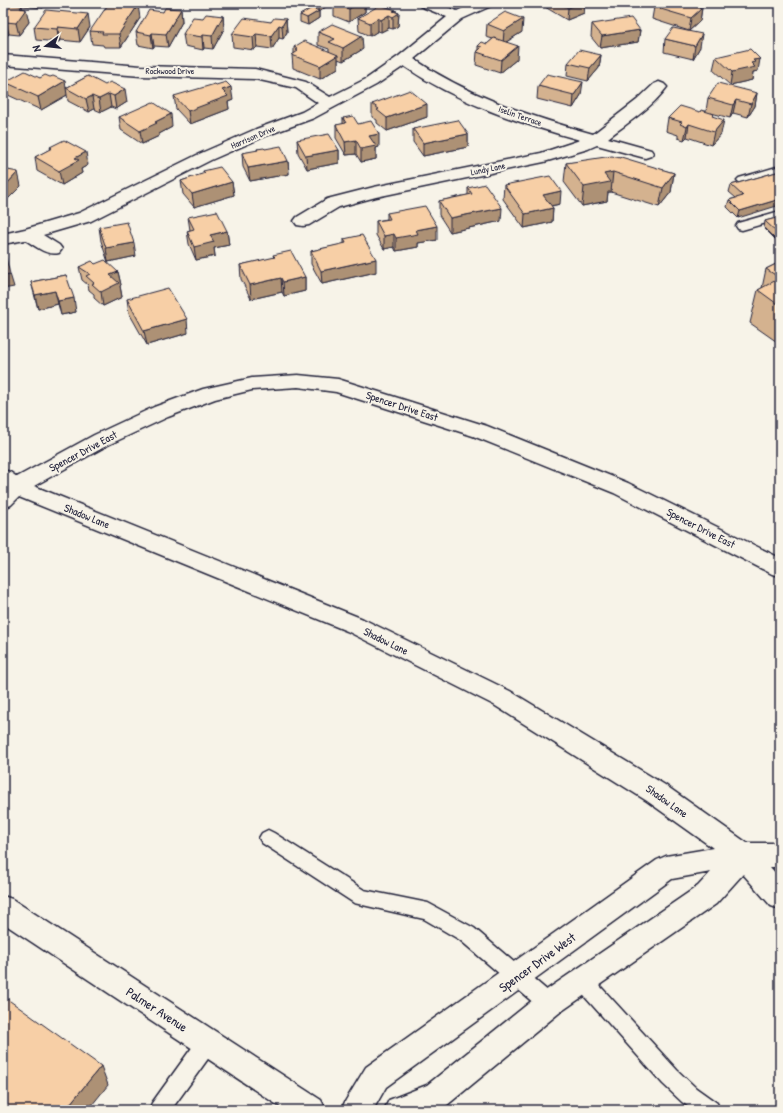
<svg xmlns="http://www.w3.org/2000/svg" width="783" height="1113" font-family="'Patrick Hand',sans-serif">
  <rect width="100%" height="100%" fill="#f7f3e8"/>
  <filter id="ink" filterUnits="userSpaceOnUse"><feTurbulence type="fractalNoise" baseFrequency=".025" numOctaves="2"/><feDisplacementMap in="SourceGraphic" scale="8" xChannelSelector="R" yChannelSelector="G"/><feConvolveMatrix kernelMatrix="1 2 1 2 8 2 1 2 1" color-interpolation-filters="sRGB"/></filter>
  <g filter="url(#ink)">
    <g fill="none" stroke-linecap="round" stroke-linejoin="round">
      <defs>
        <path id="service" d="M780,166V173L743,183L739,182L737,180L739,178Z
          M780,211V219L742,230L738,229L736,226L738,223Z
          M268,830L274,833L364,890L428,903L474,928L556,998L559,1004L556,1010L549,1013L542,1010L460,940L424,919L354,903L262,843L259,838L262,833Z
          M583,972L590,975L677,1070L696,1088L717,1103L720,1110H693L682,1102L663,1084L576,987L573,981L576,975Z
          M208,1033L215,1035L218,1042L215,1049L171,1110H149L152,1103L201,1035Z"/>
        <path id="minor" d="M418,3H438L457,11L474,3H493L491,6L462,19L414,59C468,96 529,116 593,134L637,100L654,84L659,82L664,84L667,87C652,108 627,123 608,138L651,150L653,153L651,156L645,158L597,145L588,149L544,162L376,197L339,207L309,225L303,226L297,225L294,221L297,217L327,199L374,187L541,153L580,140C518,123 458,103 404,66L376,85L314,118L268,135L211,160L91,221L43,235L59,245L62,249L59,253C46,256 36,246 25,240L3,244V234L25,229L79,213L199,154L256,129L302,112L318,103L296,88L255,79L141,76L3,65V55L141,66L255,69L306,82L330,97L366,79L399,56L447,17L420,6Z
          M298,375L338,379L487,426L628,483L780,558V576L772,574L614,493L473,436L336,392L298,387L252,390L215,399L168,417L108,445L34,486L363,619L510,691L665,785L747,843H780V867H770L780,878V909L771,906L743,874L716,904L559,1013L446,1106L438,1110H384L389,1100L427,1085L539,995L698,886L711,872L672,879L386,1087L373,1110H341L346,1100L366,1067L657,860L666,856L713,848L647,801L494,705L347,631L19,497L11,505L3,508V470L10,472L17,477L94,435L154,407L203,389L252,378Z"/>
        <path id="tertiary" d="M3,896L12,899L321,1100L326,1110H285L3,923Z"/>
      </defs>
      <use href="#service" stroke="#22223b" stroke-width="3"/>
      <use href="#minor" stroke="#22223b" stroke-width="3"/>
      <use href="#tertiary" stroke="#22223b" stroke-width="3"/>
      <use href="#service" fill="#f7f3e8" fill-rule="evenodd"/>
      <use href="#minor" fill="#f7f3e8" fill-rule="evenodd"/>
      <use href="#tertiary" fill="#f7f3e8" fill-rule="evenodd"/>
    </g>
    <path fill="#d4b28f" stroke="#22223b" d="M14,3H46L43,8L22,6V9L29,22L19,35L9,34L7,36H3V4L15,5Z
      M302,3H332L319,11V18L308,25L300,22V15L311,9L302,5Z
      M334,3H365V12L349,22L334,16Z
      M546,3H585L584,13L567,20L545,7Z
      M706,3H718L715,6Z
      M654,7L702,8L700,21L689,31L652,19Z
      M181,9L182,22L168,47L154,46L153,48L138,45L136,32L163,12Z
      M396,10V12L399,13L398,26L393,29L389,28L381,32L378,31L370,36L359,31L358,18Z
      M223,16L224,29L213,49L204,48L203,50L185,46L183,34L203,18Z
      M140,18L121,47H104L103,45L92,44L90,31Z
      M286,19L287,32L283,39L279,38L272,49L257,47L254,50L233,47L232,34L271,22Z
      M487,24L522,32L506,42L517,59L500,73L476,65L477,52L478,51V46L487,44L493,39L486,37Z
      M592,24L640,30L638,42L600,48L591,37Z
      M34,27H90L80,42L60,40L59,42L36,40Z
      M318,32L363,49L343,61L338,59V68L320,79L293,68L292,55L294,54V47L329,52V49L318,45Z
      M665,39L700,47L693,59L664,52Z
      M601,55L599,68L588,81L567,76L568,63Z
      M716,57L758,71L753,72L752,80L730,85L713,70Z
      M88,76L127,102L116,109L111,107L101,112L94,109L89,112L68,101L67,95L41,110L8,95L5,82L40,78L66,88Z
      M538,86L581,95L573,108L537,99Z
      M757,93L755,106L748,117L733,113L730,118L711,113L721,134L711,145L687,137L684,140L678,138V135L666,131L668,118L706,111L708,98Z
      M174,96L233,100L228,102L229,109L190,124L176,109Z
      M372,104L427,117L387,131L377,123V120L372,117Z
      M119,117L172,127L159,134V136L142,144L121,130Z
      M343,118L358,124L379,147L376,148V159L361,162L356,154L346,155L336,138V125L343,124Z
      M413,129L468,134V147L423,156L413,142Z
      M297,140L339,150V163L307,169L298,153Z
      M50,147L88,165L81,169L82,173L62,185L37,171L35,157L51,149Z
      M257,149H265L288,161L289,174L250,181L243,167L242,153L257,151Z
      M620,158L674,173L671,192L659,207L611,192H608L607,201L582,206L564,182L566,163Z
      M3,169L21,186L7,200L3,199Z
      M203,171L232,182L234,195L194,207L183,194L181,181L203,174Z
      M780,171L738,218L727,207L729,200L736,198L729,192L731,185Z
      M504,185L560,204L551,206L553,208L552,222L524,228L503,199Z
      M468,188L501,221L450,232L439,215V201L468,195Z
      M387,213L437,240L418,243V247L396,251L394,247L384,249L376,235V221L387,219Z
      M188,217L227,231L229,245L214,248L215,256L196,260L189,244L187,231L190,230Z
      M780,217V241L778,242L764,228L765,221Z
      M99,227L136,256L108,262L101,241Z
      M344,239L376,272L322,284L311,264V251L344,244Z
      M273,255L305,277V291L284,296L282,292L251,299L241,279L240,265L274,258Z
      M780,262V344L750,323L758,290L762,288L766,269Z
      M95,264L118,272L121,285L120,286L122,297L103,306L94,298V294L89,290L88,285L82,280L79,267Z
      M66,275L76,312L61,315L58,304L38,309L31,282Z
      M127,299L188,333L147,345L129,313Z"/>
    <path fill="#ad9174" stroke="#22223b" d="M42,3H46L43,8Z
      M318,3H332L318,12Z
      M359,3H365V12L349,22V9Z
      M579,3H585L584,13L567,20L568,8Z
      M138,5L140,18L121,47L119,34Z
      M22,6L23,13L26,9L29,22L19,35L16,23L20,8Z
      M702,8L700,21L689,31L691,18Z
      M181,9L182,22L168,47L166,34Z
      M396,10V15L399,13L398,26L393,29V11Z
      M319,11V18L308,25L307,18Z
      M88,14L90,27L80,42L78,29Z
      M389,15V28L381,32V20Z
      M223,16L224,29L213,49L212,36Z
      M378,18V31L370,36V23Z
      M286,19L287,32L283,39L282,26Z
      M523,19L522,32L503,44L504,31Z
      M6,22L9,34L7,36L5,23Z
      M279,25V38L272,49L271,36Z
      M58,27L60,40L59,42L57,29Z
      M640,30L638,42L600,48L602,36Z
      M152,33L154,46L153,48L151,35Z
      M256,34L257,47L254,50L253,37Z
      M702,34L700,47L693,59L695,46Z
      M203,35L204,48L203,50L202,37Z
      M362,36L363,49L343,61V48Z
      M518,46L517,59L500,73L501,60Z
      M338,55V68L320,79V66Z
      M601,55L599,68L588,81L590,68Z
      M760,59L758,71L753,72L752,80L730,85L732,72L751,63L753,60Z
      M65,81L67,95L41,110L38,97Z
      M583,82L581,95L573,108L574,95Z
      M231,87L233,100L228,102L229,109L190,124L188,111L222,90Z
      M125,89L127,102L116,109L114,96Z
      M757,93L755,106L748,117L751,104Z
      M109,94L111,107L101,112L99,99Z
      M92,96L94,109L89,112L86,99Z
      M736,100L733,113L730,118L733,105Z
      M427,104V117L387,131V118Z
      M171,114L172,127L159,134V136L142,144L140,131L155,122Z
      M724,120L721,134L711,145L714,132Z
      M689,124L687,137L684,140L687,127Z
      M3,133L6,146L3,148Z
      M379,134V147L376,148V159L361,162V149L369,136Z
      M468,134V147L423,156V143Z
      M356,140V154L346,155L345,142Z
      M339,150V163L307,169L306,156Z
      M86,152L88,165L81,169L82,173L62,185L59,171L75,158Z
      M288,161L289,174L250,181L248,168Z
      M18,172L21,186L7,200L4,187Z
      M613,172L611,192H608L607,201L582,206L584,187L604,174Z
      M674,173L671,192L659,207L663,188Z
      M232,182L234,195L194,207L192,194Z
      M561,191L560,204L541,208L543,195Z
      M780,199V205L738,218L740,211Z
      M502,208L501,221L450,232V218Z
      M553,208L552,222L524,228L525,214Z
      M437,226V240L418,243V247L396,251V238L416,230Z
      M227,231L229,245L214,248L215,256L196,260L194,247L210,235Z
      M394,234V247L384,249V236Z
      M780,235V241L778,242Z
      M134,243L136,256L108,262L106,248Z
      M376,259V272L322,284L321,271Z
      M118,272L121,285L120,286L122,297L103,306L101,292L110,275Z
      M10,274L14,287L3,289V275Z
      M305,277V291L284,296L283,282Z
      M281,278L282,292L251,299L250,285Z
      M55,291L58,304L38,309L35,295Z
      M74,298L76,312L61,315L58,301Z
      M187,319L188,333L147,345L144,331Z
      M101,1066L108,1085L88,1110H65Z"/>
    <path fill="#f7cfa6" stroke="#22223b" d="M109,3H117L138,5L119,34H102L103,32L90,31Z
      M334,3H359L349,9Z
      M560,3H579L568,8Z
      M659,3H684L702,8L691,18L654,7Z
      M3,4L22,6L20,8L26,9L16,23L6,22L5,23H3Z
      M380,5L396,10L393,11L399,13L393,17L389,15L381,20L378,18L370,23L358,18Z
      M165,8L181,9L166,34L152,33L151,35L136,32L149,10L163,12Z
      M312,8L319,11L307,18L300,15Z
      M46,10L88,14L78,29L58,27L57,29L34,27Z
      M505,12L523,19L504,31L487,24Z
      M206,14L223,16L212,36L203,35L202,37L183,34L193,17L203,18Z
      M244,18L271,22L274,18L286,19L282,26L279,25L271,36L256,34L253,37L232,34Z
      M631,18L640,30L602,36L592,24Z
      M332,24L362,36L343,48L329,42L335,39L318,32Z
      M673,28L702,34L695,46L665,39Z
      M494,38L518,46L501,60L477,52L482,47L478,46L482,42L487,44Z
      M304,41L338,55L320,66L292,55L298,51L296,50L298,49L294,47Z
      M750,49L760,59L753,60L755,62L751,63L755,67L732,72L716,57Z
      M579,50L601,55L590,68L568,63Z
      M25,71L40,78L45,75L50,77L53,76L65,81L38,97L5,82Z
      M547,74L583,82L574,95L538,86Z
      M88,76L105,85L110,82L125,89L114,96L109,94L99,99L92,96L86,99L66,88Z
      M226,82L231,87L222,90L228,96L188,111L174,96L215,84L216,85Z
      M718,83L757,93L751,104L736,100L733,105L708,98Z
      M410,90L427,104L387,118L377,110L379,109L372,104Z
      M153,102L171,114L155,122L157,123L140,131L119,117Z
      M680,106L700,112L701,110L714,114L712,116L724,120L714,132L689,124L687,127L680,124L682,122L668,118Z
      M353,116L358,124L371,121L379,134L369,136L376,146L361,149L356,140L345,142L336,125L346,123L343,118Z
      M458,120L468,134L423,143L413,129Z
      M329,134L339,150L306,156L297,140Z
      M64,140L86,152L75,158L79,160L59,171L35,157L52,148L50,147Z
      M281,146L288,161L248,168L242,153L258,150L257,149L264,148L265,149Z
      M612,156L620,158L621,157L674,173L663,188L613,172L604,174L610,182L584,187L566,163Z
      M220,167L232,182L192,194L181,181L205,173L203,171Z
      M3,169L18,172L4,187L3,186Z
      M780,171V199L740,211L729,200L743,196L731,185Z
      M550,176L561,191L543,195L553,208L525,214L504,185Z
      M485,184L502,208L450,218L439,201L472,194L468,188Z
      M425,206L437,226L416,230L418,234L396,238L394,234L384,236L376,221L390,219L387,213Z
      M217,211L227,231L210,235L214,242L194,247L187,231L194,229L188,217Z
      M780,217V235L765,221Z
      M127,222L134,243L106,248L99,227Z
      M362,235L376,259L321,271L311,251L346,243L344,239Z
      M291,251L305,277L283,282L281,278L250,285L240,265L275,257L273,255Z
      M6,258L10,274L3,275V259Z
      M105,260L118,272L110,275L119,283L101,292L92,284L94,283L86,276L90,274L79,267L92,261L95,264Z
      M780,262V278L766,269Z
      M66,275L74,298L58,301L55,291L35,295L31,282Z
      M780,278V306L758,290Z
      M168,288L187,319L144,331L127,299Z
      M3,996L101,1066L65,1110H3Z"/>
  </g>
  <g text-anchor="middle" stroke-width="4" stroke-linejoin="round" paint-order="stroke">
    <g font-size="9" fill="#22223b" stroke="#f7f3e8">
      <text x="170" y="74">Rockwood Drive</text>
      <text transform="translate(520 116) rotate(19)" y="3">Iselin Terrace</text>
      <text transform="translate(253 137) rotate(-23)" y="3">Harrison Drive</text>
      <text transform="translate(488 169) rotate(-12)" y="3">Lundy Lane</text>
    </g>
    <g font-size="11" fill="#22223b" stroke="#f7f3e8">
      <text transform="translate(402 406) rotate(18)" y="4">Spencer Drive East</text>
      <text transform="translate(83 451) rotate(-28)" y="4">Spencer Drive East</text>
      <text transform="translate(87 516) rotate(22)" y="4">Shadow Lane</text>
      <text transform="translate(701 528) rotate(27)" y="4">Spencer Drive East</text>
      <text transform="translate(386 641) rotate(26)" y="4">Shadow Lane</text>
      <text transform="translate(667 801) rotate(35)" y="4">Shadow Lane</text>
    </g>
    <g font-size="13" fill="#22223b" stroke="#f7f3e8">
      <text transform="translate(537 962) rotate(-36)" y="5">Spencer Drive West</text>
      <text transform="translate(157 1009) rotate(33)" y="5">Palmer Avenue</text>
    </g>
  </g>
  <rect width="783" height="1113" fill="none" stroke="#f7f3e8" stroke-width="16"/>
  <rect x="8" y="8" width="767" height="1097" fill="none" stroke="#22223b" stroke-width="1.5" filter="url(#ink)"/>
  <g transform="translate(46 46) rotate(255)" stroke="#f7f3e8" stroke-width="3" paint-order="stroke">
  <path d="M0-3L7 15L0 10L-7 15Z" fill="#22223b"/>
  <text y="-6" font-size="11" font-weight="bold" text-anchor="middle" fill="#22223b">N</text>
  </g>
</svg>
